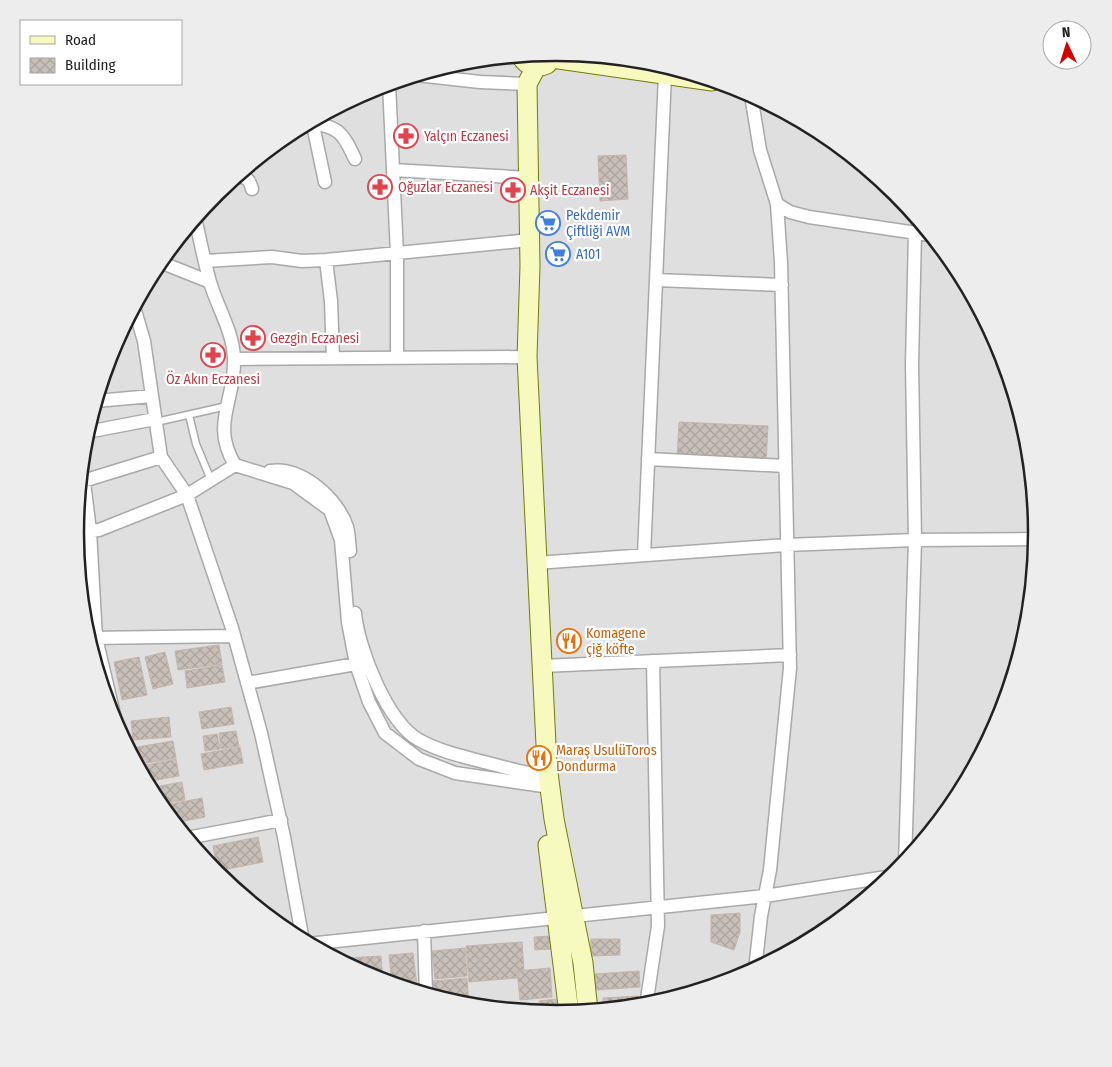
<svg xmlns="http://www.w3.org/2000/svg" width="1112" height="1067" font-family="'Fira Sans Condensed',sans-serif">
  <defs>
    <pattern id="building-cross-hatch" width="8" height="8" patternUnits="userSpaceOnUse" patternTransform="scale(1.25)"><rect width="8" height="8" fill="#c7bfb8"/><path d="M0 0l8 8M0 8l8-8" fill="none" stroke="#aba49e"/></pattern>
  </defs>
  <rect width="100%" height="100%" fill="#f2efe9"/>
  <path fill="#e0dfdf" d="M77 534a479 479 0 1 1 958 0a479 479 0 1 1-958 0Z"/>
  <path fill="url(#building-cross-hatch)" stroke="#c4b6ab" d="M626,155L628,199L600,201L598,156Z
    M679,422L768,426L766,462L677,458Z
    M219,645L222,664L178,670L175,651Z
    M165,652L173,684L153,689L145,657Z
    M139,657L147,695L122,700L114,662Z
    M222,665L225,682L187,688L185,671Z
    M231,707L234,724L202,729L199,712Z
    M169,717L171,737L133,740L131,721Z
    M236,731L239,746L221,749L219,733Z
    M217,734L220,749L205,751L203,736Z
    M173,741L176,758L140,764L137,747Z
    M240,747L243,763L204,770L201,754Z
    M176,759L179,776L146,782L141,766Z
    M182,782L185,800L159,804L149,788Z
    M202,798L205,817L174,823L160,806Z
    M258,837L263,862L218,871L213,846Z
    M740,913V932L734,950L711,942V915Z
    M550,936L551,949L535,950L534,937Z
    M591,939H620V955L591,956Z
    M522,942L524,970L516,971L517,978L469,982L466,946Z
    M465,948L467,976L435,979L432,951Z
    M413,953L417,986L403,987L392,984L389,955Z
    M381,956L383,980L372,978L346,964V958Z
    M550,968L552,997L520,1000L517,971Z
    M639,971L640,987L596,990L595,974Z
    M467,978L469,1006L434,997L433,981Z
    M638,996V1006L603,1010V998Z
    M556,999L558,1014L541,1013L539,1001Z"/>
  <g fill="none" stroke-linecap="round" stroke-linejoin="round">
    <defs>
      <path id="lane" d="M189,415L196,444L211,480
        M156,422L227,406"/>
      <path id="street" d="M417,75L480,82L527,84
        M389,84L397,254V358
        M751,95L760,150L777,204L781,262L790,668L770,870L761,916L755,970
        M309,123C339,126 343,133 355,159
        M309,123L314,130L325,182
        M393,170L529,178
        M237,176C247,178 249,178 252,189
        M777,204L790,212L809,217L930,235
        M195,218C200,239 204,261 210,282C217,307 233,331 234,358C236,400 210,424 235,465L293,483L330,510L341,540L348,622L356,664L369,702L385,733L419,759L455,773L550,787
        M326,260L331,301L333,358
        M205,261L272,257L302,261L326,260L530,240
        M160,262L210,282
        M656,280L782,285
        M134,307L144,341L161,457L187,495L232,628L261,733L284,837L303,941
        M234,359L527,357
        M96,401L152,396
        M87,432L155,419
        M648,459L785,466
        M270,471C302,466 338,499 347,527C349,534 349,543 350,551
        M80,482L161,457
        M84,482L90,531L96,638L117,727
        M90,531L99,530L187,495L235,465
        M644,555L665,74
        M536,563L786,545L915,540L1036,539
        M355,613C358,648 387,722 419,740C441,752 465,757 488,763C508,768 529,775 549,776
        M89,638L234,636
        M542,666L790,655
        M247,683L356,664
        M187,838L281,820
        M905,863L915,540L912,364L915,232
        M424,931L426,994
        M308,944L765,896L893,876
        M646,1006L658,926L653,661"/>
      <path id="secondary" d="M521,56C527,66 536,69 547,64
        M552,58L712,81
        M536,67L527,84L530,266L527,357L547,765L554,819L583,963L588,1011
        M548,845L569,1013"/>
    </defs>
    <use href="#lane" stroke="#a9a9a9" stroke-width="9"/>
    <use href="#street" stroke="#a9a9a9" stroke-width="15"/>
    <use href="#secondary" stroke="#707d05" stroke-width="21"/>
    <use href="#lane" stroke="#fff" stroke-width="6"/>
    <use href="#street" stroke="#fff" stroke-width="12"/>
    <use href="#secondary" stroke="#f7fabf" stroke-width="19"/>
  </g>
  <defs>
    <symbol id="pharmacy-ring" viewBox="-11 -11 22 22"><circle r="9.5" fill="#fff" stroke="#e0444e" stroke-width="1.5"/><path d="M-2-6h4v4h4v4h-4v4h-4v-4h-4v-4h4Z" fill="#e0444e"/></symbol>
    <symbol id="supermarket-ring" viewBox="-11 -11 22 22"><circle r="9.5" fill="#fff" stroke="#3f7fe0" stroke-width="1.5"/><path d="M-6-5.5h2.5l.6 2H6L4.5 2H-2.5L-4.4-4H-6ZM-1.5 3.2a1.3 1.3 0 1 0 .1 0ZM3 3.2a1.3 1.3 0 1 0 .1 0Z" fill="#3f7fe0"/></symbol>
    <symbol id="restaurant-ring" viewBox="-11 -11 22 22"><circle r="9.5" fill="#fff" stroke="#e8710a" stroke-width="1.5"/><path d="M-5-6h1v4h1v-4h1v4h1v-4h1v5L-1.5 .5V6h-2V.5L-5-1ZM5-6V6H3V1.5H1.5Q1.5-4 5-6Z" fill="#e8710a"/></symbol>
  </defs>
  <g fill-rule="evenodd">
    <use href="#pharmacy-ring" x="392" y="122" width="28" height="28"/>
    <use href="#pharmacy-ring" x="366" y="173" width="28" height="28"/>
    <use href="#pharmacy-ring" x="499" y="176" width="28" height="28"/>
    <use href="#supermarket-ring" x="534" y="209" width="28" height="28"/>
    <use href="#supermarket-ring" x="544" y="240" width="28" height="28"/>
    <use href="#pharmacy-ring" x="239" y="324" width="28" height="28"/>
    <use href="#pharmacy-ring" x="199" y="341" width="28" height="28"/>
    <use href="#restaurant-ring" x="555" y="627" width="28" height="28"/>
    <use href="#restaurant-ring" x="525" y="744" width="28" height="28"/>
  </g>
  <g text-anchor="middle" stroke-width="4.5" stroke-linejoin="round" paint-order="stroke">
    <g font-size="14" fill="#be3a42" stroke="#fff" text-anchor="start">
      <text x="424" y="141">Yalçın Eczanesi</text>
      <text x="398" y="192">Oğuzlar Eczanesi</text>
      <text x="530" y="195">Akşit Eczanesi</text>
      <text x="270" y="343">Gezgin Eczanesi</text>
      <text x="213" y="384" text-anchor="middle">Öz Akın Eczanesi</text>
    </g>
    <g font-size="14" fill="#366cbe" stroke="#fff" text-anchor="start">
      <text x="566" y="220">Pekdemir<tspan x="566" dy="16">Çiftliği AVM</tspan></text>
      <text x="576" y="259">A101</text>
    </g>
    <g font-size="14" fill="#c56008" stroke="#fff" text-anchor="start">
      <text x="586" y="638">Komagene<tspan x="586" dy="16">çiğ köfte</tspan></text>
      <text x="556" y="755">Maraş UsulüToros<tspan x="556" dy="16">Dondurma</tspan></text>
    </g>
  </g>
  <path d="M0 0H1112V1067H0ZM84 533a472 472 0 1 1 944 0a472 472 0 1 1-944 0Z" fill="#ededed" fill-rule="evenodd"/>
  <path fill="none" stroke="#222" stroke-width="2.5" d="M84 533a472 472 0 1 1 944 0a472 472 0 1 1-944 0Z"/>
  <rect x="20" y="20" width="162" height="65" fill="#ffffff" stroke="#a7a7a7"/>
  <rect x="30" y="36" width="25" height="8" fill="#f7fabf" stroke="#a7a7a7"/>
  <text x="65" y="45" font-size="15" fill="#222222">Road</text>
  <rect x="30" y="58" width="25" height="15" fill="url(#building-cross-hatch)" stroke="#a7a7a7"/>
  <text x="65" y="70" font-size="15" fill="#222222">Building</text>
  <g transform="translate(1067 45) rotate(356)"><circle r="24" fill="#ffffff" stroke="#a7a7a7"/>
  <path d="M0-4L9 19L0 12L-9 19Z" fill="#d40000"/>
  <text y="-8" font-size="14" font-weight="bold" text-anchor="middle" fill="#222222">N</text>
  </g>
</svg>
